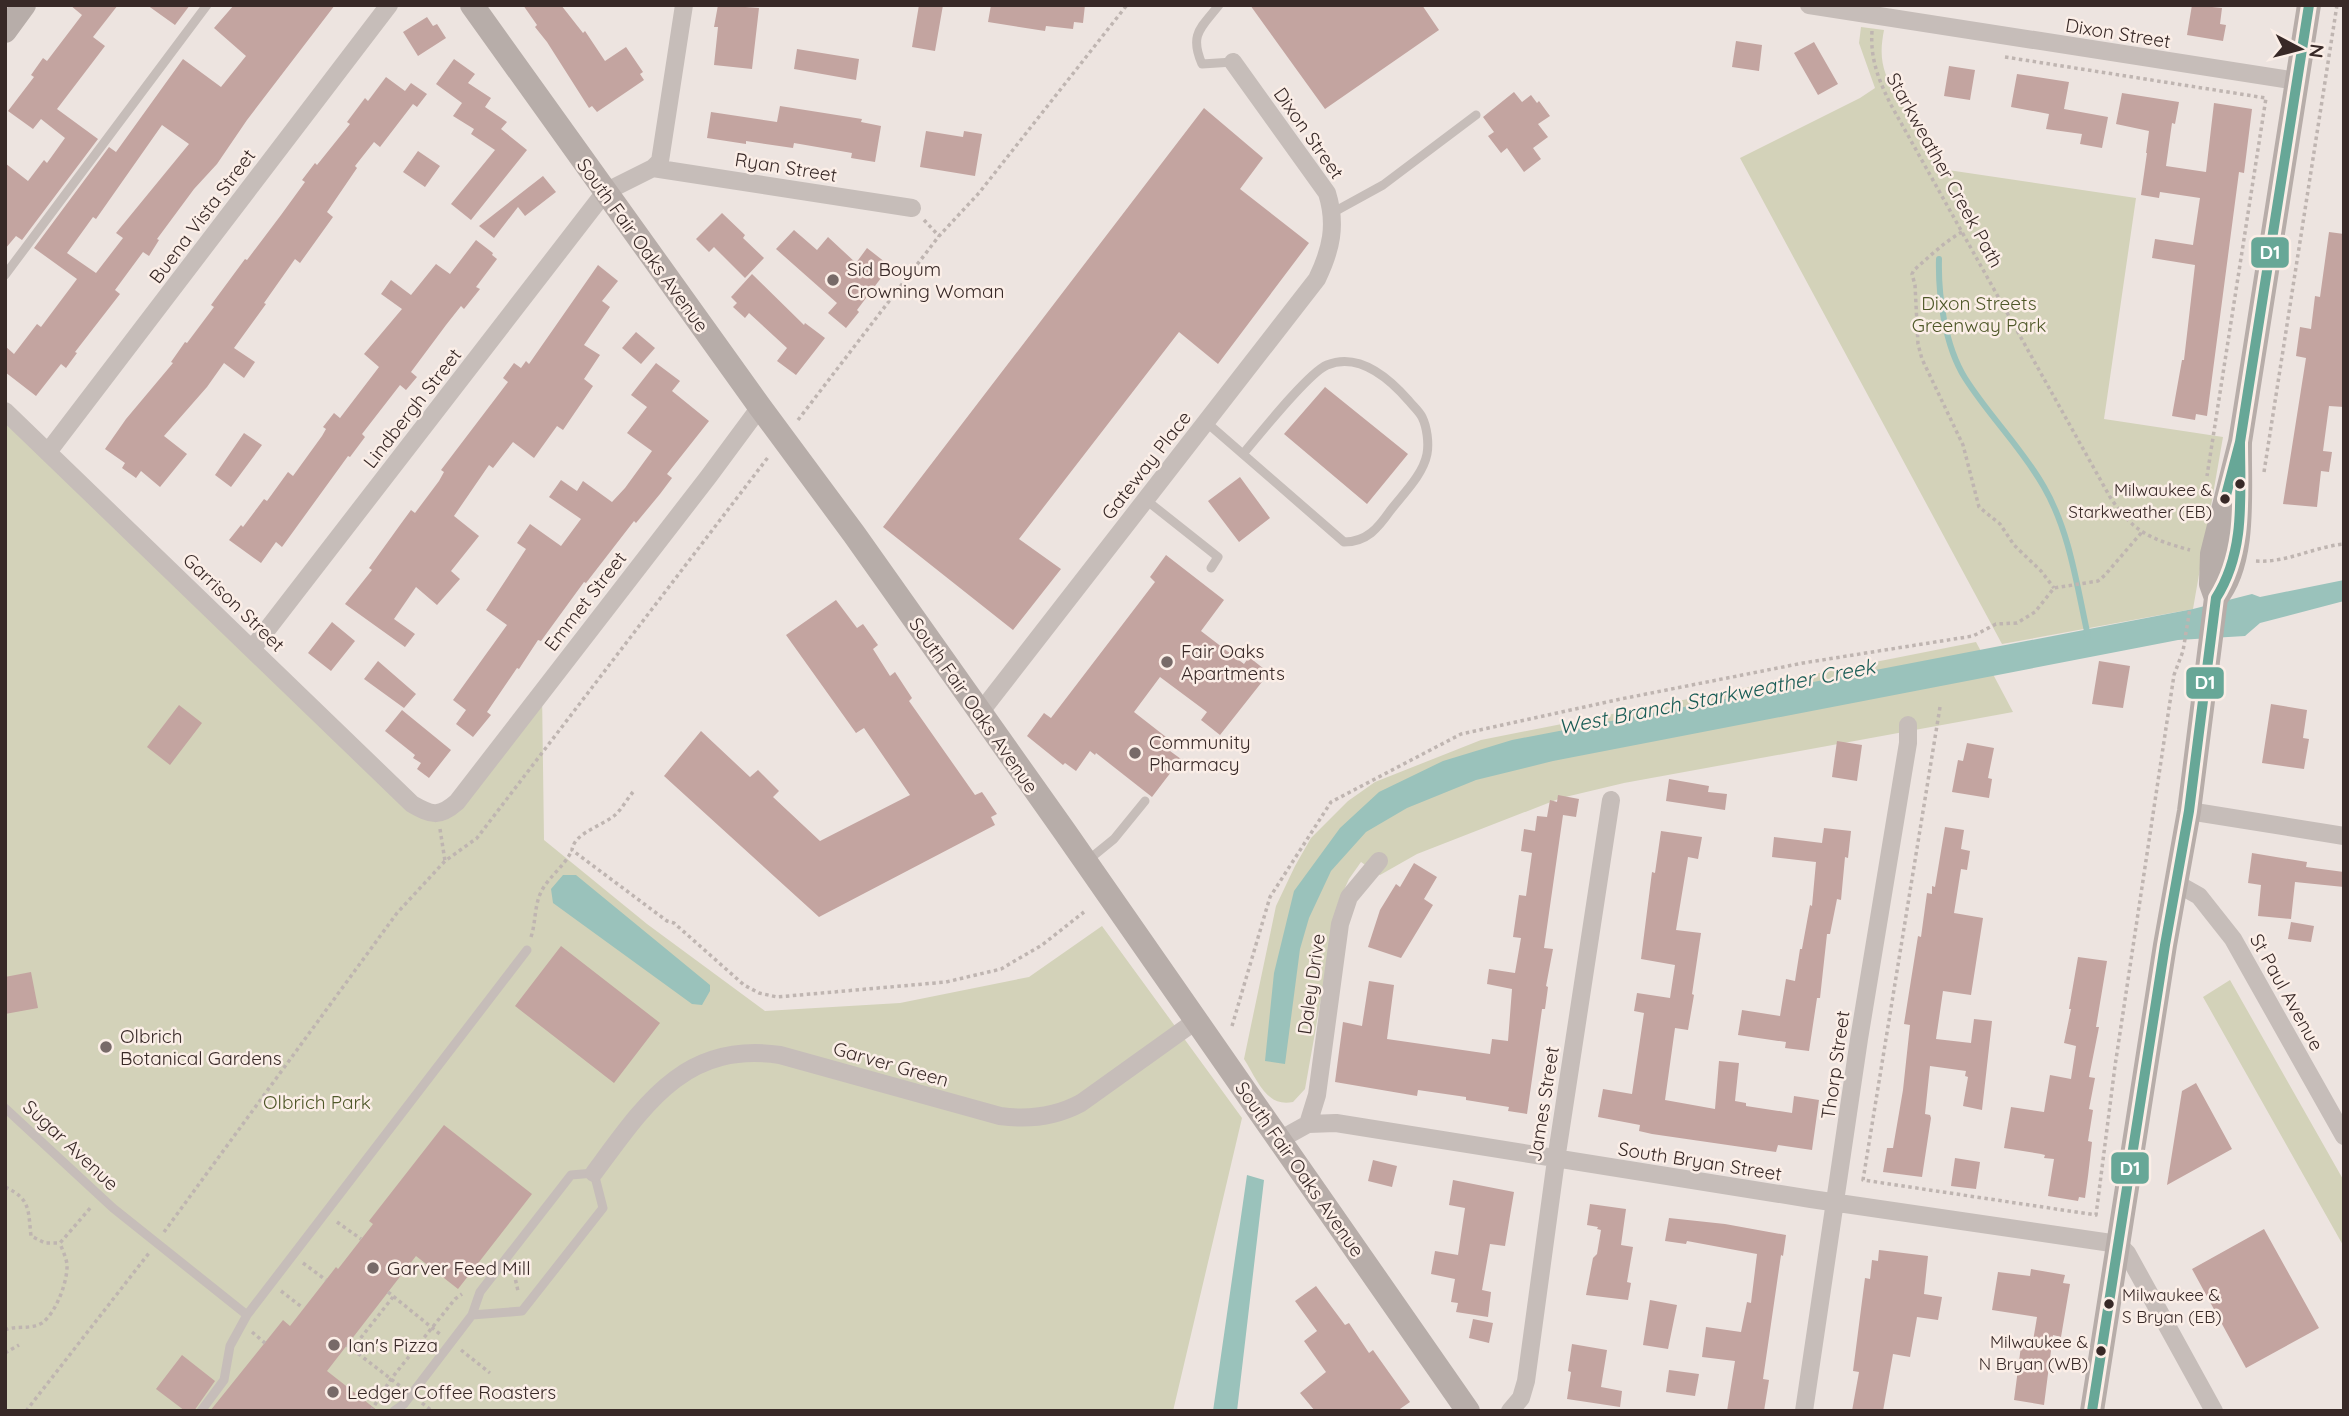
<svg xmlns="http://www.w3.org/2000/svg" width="2349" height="1416" font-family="Quicksand,sans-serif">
  <rect width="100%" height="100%" fill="#ede4e0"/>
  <path fill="#d3d2b9" d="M1861,27L1884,30C1881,46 1880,59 1886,75L1925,145L1948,170L2136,198L2104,419L2223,437L2193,609L2002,644L1740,158L1860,98L1875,88L1859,43Z
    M5,411L412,804L438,814L542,691L544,840L647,924L765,1011L900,1003L1029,977L1102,926L1242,1118L1173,1411H5Z
    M1976,642L2013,712L1624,783L1561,798L1417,854L1380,875L1361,862L1349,879L1338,903L1305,1089L1293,1102C1266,1108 1257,1079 1244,1059L1276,906L1295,866L1311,838L1348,801L1375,782L1481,740Z
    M2230,980L2344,1181V1247L2203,997Z"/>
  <path fill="#9ac2bb" d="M2344,580V601L2260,623L2245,636L2178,640L1553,761L1476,780L1407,808L1366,832L1331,871L1309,918L1300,949L1285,1064L1265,1061L1274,973L1294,891L1340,828L1379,792L1443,761L1512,740L2193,609L2252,594L2260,597Z
    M563,875H576L710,985V991L702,1005L692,1004L553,903L551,889Z
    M1247,1175L1264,1180L1237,1411H1213Z"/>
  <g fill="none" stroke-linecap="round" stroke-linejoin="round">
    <path stroke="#9ac2bb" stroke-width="6" d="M1939,259C1938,296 1945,346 1965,378C1989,416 2022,448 2044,487C2070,532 2077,587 2088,636"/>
  </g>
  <path fill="#c3a4a0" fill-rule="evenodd" d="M70,5H118L93,37L105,46L57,109L98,139L22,240L16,236L5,249V163L28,181L44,160L47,163L65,138L41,119L33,129L8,111L34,77L31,75L43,58L47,61L82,15Z
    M147,5H190L175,25Z
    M234,5H335L247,120L217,164L194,189L157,239L159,240L149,256L143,252L115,290L120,294L75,352L77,353L66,368L61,364L36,396L5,372V346L14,354L37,324L41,327L77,279L34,248L109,147L116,152L183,59L221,87L246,56L214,28ZM162,125L189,144L116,233L123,238L96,273L67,253L93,217L96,219Z
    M523,5H561L583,33L585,31L605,61L626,47L643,72L640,74L644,80L597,112L592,106L589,108L547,42L535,27L537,25Z
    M718,5L759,8L752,69L714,65L718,27H714Z
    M919,5H943L935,51L912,47Z
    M991,5H1085L1083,23L1074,22L1073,29L1046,26L1045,31L988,22Z
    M1250,5H1422L1439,30L1325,109Z
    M2192,5L2222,8L2220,24L2226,25L2223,41L2187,35Z
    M427,17L433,26L437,24L446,38L418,56L403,32Z
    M1736,41L1762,45L1759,71L1732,67Z
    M1814,42L1838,84L1818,95L1794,53Z
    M797,49L859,59L856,80L794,69Z
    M454,59L475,74L468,83L491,98L485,107L507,122L501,129L527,150L471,220L451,204L495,150L471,134L474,129L453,116L462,103L436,84Z
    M1949,66L1975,70L1970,100L1944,96Z
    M2017,74L2069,82L2064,109L2108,117L2102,148L2080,144L2082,134L2046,129L2049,114L2011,107Z
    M386,77L405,91L411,83L427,94L417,107L413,104L380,147L374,142L355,166L357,168L327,212L333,217L300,263L295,259L264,303L266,304L234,348L255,362L244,378L224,363L207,387L164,436L187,454L160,487L141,471L136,478L122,468L125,463L105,449L126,419L173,363L171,362L185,342L187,343L214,307L211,305L245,259L247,260L281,215L305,182L302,180L315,163L317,165L350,124L347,122L365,98L368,101Z
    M1514,92L1522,102L1531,95L1537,103L1539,101L1550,116L1538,124L1548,137L1533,148L1541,159L1524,172L1507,148L1501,153L1488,136L1494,132L1483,117Z
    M2122,93L2179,102L2175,124L2172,123L2166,166L2206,172L2214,103L2252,109L2244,173L2239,172L2207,416L2196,414L2195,420L2172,416L2182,360H2184L2195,265L2152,258L2155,239L2193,245L2200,198L2160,192L2159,198L2141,195L2147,153H2146L2149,131L2116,124Z
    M780,106L862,119L861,122L881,126L875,162L851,158L852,153L794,143L793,148L746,141V144L707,138L711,112L777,122Z
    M1204,108L1263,158L1240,189L1309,243L1218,364L1179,332L1019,539L1061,569L1013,630L883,527Z
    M926,131L963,137L964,131L982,134L975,176L920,167Z
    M418,151L440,166L425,187L403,172Z
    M543,176L556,192L525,216L518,207L494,238L479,226Z
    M722,213L745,235L743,238L764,258L745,278L714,247L709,252L696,239Z
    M794,230L817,250L828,237L856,263L867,248L890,266L857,310L859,312L846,328L828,313L837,303L776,249Z
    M2329,232L2344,234L2342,337H2344V407L2329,406L2323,451L2332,452L2329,472L2321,471L2317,507L2283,504L2306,358L2296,356L2300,327L2311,329L2315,296L2320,297Z
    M476,240L493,253L492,255L497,259L476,287L480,289L464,309L461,306L446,325L411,372L417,377L406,390L400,385L362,434L365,437L350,457L348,456L282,547L276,542L261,563L229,540L241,525L243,527L264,499L267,501L288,472L293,476L322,436L326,429L323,427L334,413L340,418L379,367L364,354L402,309L381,294L391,280L411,295L436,264L450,274Z
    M598,265L618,281L602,301L610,307L584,345L600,355L584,379L593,386L563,430L557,426L534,458L513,442L493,468L489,465L454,516L479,536L451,571L460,579L437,605L416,587L394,619L415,634L405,647L345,604L372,570L369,568L400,525L411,510L415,513L439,481L444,472L441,470L508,382L503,378L514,363L521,368L526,361L529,364Z
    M752,274L804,325L805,323L825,338L796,375L777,361L787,348L749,313L745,318L733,307L737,303L731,297Z
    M636,332L655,348L641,364L622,348Z
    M656,363L680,381L672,391L709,421L667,474L672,478L660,494L636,523L634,521L586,583L584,582L541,641L538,640L519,669L517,668L487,712L491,715L473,737L456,724L466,710L453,700L507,625L486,610L526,549L517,543L530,524L561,546L581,519L549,497L561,480L577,491L583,481L612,502L625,488L652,451L627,433L647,407L631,395Z
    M1325,387L1408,454L1367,504L1284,434Z
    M244,433L262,445L231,487L215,475Z
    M1240,477L1270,518L1239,542L1208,501Z
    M1166,555L1224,600L1201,631L1244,664L1249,657L1269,673L1220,735L1201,720L1207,712L1160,677L1134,712L1175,744L1170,751L1181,759L1152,797L1096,753L1095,755L1090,751L1076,771L1065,763L1063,765L1027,736L1044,713L1051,718L1155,582L1150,577Z
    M836,600L857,628L863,624L878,645L873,649L890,676L895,672L912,698L909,701L975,795L982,792L997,814L991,817L995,825L819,917L664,776L701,731L750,777L758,770L779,791L773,797L820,841L910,795L864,728L856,733L786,635Z
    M332,622L355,641L331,671L308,653Z
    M378,661L416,694L404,708L364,679Z
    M2099,661L2130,666L2123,708L2092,704Z
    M2271,704L2307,710L2303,738L2309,739L2304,769L2262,763Z
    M179,705L202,723L170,765L147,747Z
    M402,710L451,750L429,778L417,769L421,763L413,758L415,755L385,731Z
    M1837,741L1862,745L1857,781L1832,777Z
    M1967,743L1994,748L1988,778L1992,779L1989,798L1952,792L1958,760L1963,761Z
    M1669,779L1709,786L1708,792L1727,794L1725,810L1666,801Z
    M1558,795L1579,799L1576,817L1563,815L1544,948L1553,949L1546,986L1548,987L1545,1009H1542L1527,1114L1508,1111L1509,1107L1466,1100V1097L1418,1090L1417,1096L1335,1082L1343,1022L1362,1026L1369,981L1394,985L1387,1039L1490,1054L1492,1039L1508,1041L1512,989L1487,984L1489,969L1515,973L1521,938L1513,937L1519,895L1526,896L1532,853L1521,851L1524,829L1535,831L1537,816L1547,817L1550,800L1557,802Z
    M1945,827L1964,830L1961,849L1970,851L1967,870L1961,869L1954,913L1983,918L1971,995L1943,991L1936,1039L1971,1043L1974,1019L1992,1021L1982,1110L1963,1106L1968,1077L1965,1076L1966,1071L1930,1066L1925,1114L1930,1115L1931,1118L1922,1177L1883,1172L1887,1148H1893L1903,1090L1910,1025L1904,1024L1918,936L1921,937L1927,893L1932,894V886L1935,887Z
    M1824,828L1851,831L1848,858L1845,857L1841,900L1837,899L1830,934H1827L1820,998H1817L1809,1051L1785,1048L1786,1042L1738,1035L1742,1010L1780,1016L1786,979L1795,981L1800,949H1802L1810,905L1812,906L1816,862L1772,857L1774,837L1822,843Z
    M1661,831L1702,837L1698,859L1688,857L1676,930L1701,933L1692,994L1694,995L1688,1030L1675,1028L1665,1100L1715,1109L1719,1061L1739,1063L1735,1101L1746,1103V1106L1792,1113L1794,1096L1819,1100L1812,1150L1778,1145L1776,1152L1652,1134L1639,1131L1640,1125L1598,1117L1603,1089L1632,1094L1644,1013L1634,1011L1637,993L1670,998L1675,965L1641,959L1652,872L1655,873Z
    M2252,853L2307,862L2306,867L2344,872V887L2295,882L2291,919L2258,916L2261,885L2248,883Z
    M1414,863L1437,877L1424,899L1433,905L1401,958L1368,947L1380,910L1396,884L1400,887Z
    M2291,922L2314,926L2311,942L2288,939Z
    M561,946L660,1023L614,1083L515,1006Z
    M2078,957L2107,961L2096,1027H2099L2089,1077L2095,1078L2089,1109L2093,1110L2088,1141L2092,1142L2088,1176L2085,1198L2079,1197L2078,1201L2048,1196L2054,1159L2044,1158L2045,1155L2041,1154L2004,1148L2011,1107L2044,1112L2050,1075L2071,1079L2076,1046L2064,1043L2071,1009H2069Z
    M31,972L38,1008L5,1014V977Z
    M2196,1083L2232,1149L2167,1185L2182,1091Z
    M444,1125L532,1194L458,1289L416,1256L327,1371L378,1411H210L283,1320L290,1326L336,1267L338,1269L373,1224L369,1221Z
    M1955,1158L1980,1162L1976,1189L1951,1186Z
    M1373,1160L1397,1166L1392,1187L1368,1181Z
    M1453,1180L1514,1192L1505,1246L1490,1244L1482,1290L1491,1292L1488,1317L1456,1312L1458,1303L1451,1302L1455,1279L1431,1274L1435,1251L1458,1255L1465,1208L1449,1205Z
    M1590,1204L1626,1209L1621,1245L1633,1247L1627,1282L1631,1283L1628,1300L1586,1295L1593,1258L1597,1254L1601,1230L1597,1229L1598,1227L1587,1225Z
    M1669,1218L1725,1224L1786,1235L1783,1256L1781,1255L1763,1379L1769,1380L1764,1411H1727L1735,1361L1702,1357L1706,1327L1741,1332L1747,1302L1751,1303L1757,1254L1687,1241L1686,1244L1665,1241Z
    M2264,1229L2319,1328L2246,1368L2192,1269Z
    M1879,1250L1928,1256L1924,1294L1942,1297L1938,1320L1917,1317L1910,1357L1893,1354L1883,1411H1852L1859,1372L1853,1371L1865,1278L1870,1279L1872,1260L1878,1261Z
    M2031,1269L2065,1275L2063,1283L2070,1284L2061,1337L2053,1335L2044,1405L2014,1400L2021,1346L2032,1347L2037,1317L1992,1310L1998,1272L2030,1276Z
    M1316,1286L1345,1325L1349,1323L1369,1353L1373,1350L1410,1402L1397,1411H1315L1300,1393L1326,1372L1304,1341L1317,1331L1295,1301Z
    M1650,1300L1677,1305L1668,1349L1643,1345Z
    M1473,1319L1493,1323L1489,1343L1469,1338Z
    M1572,1344L1607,1350L1601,1387L1622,1391L1620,1407L1567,1399L1571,1372L1568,1371Z
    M182,1355L215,1381L194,1411H185L156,1389Z
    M1669,1370L1699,1374L1695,1396L1666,1392Z"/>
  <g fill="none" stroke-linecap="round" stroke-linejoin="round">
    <path stroke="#bfb5b1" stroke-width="3.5" stroke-dasharray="3.5 3.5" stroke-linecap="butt" d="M1872,31C1870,59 1879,81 1891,105L2110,497C2133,532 2150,539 2190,550
      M2005,57L2266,98L2207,476
      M924,220L939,236
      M1962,232C1944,242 1929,257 1914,270L1912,274L1915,285L1918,344L1922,359L1963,445L1979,507L2000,524L2014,545L2041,571L2054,588
      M798,420L939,236L979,193L1127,5
      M2264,472L2337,5
      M2256,561C2287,563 2313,547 2344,544
      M1940,707L1863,1180L2096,1215L2115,1066L2174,675L2183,651L2190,608
      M633,792C627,799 622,809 615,815C602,826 574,833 572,850L667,921L674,923L744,985L759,993L777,997L946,982L1001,969L1042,945L1084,912
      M440,829L445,861
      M531,937C536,922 534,907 541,892C549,876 565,866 572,850
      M1232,1026L1270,897L1331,802L1461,734L1621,699L1803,663L1973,636L1996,624L2017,623L2035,612L2054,588L2098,581L2105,575L2142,532
      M5,1187C31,1199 28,1210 31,1236L45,1243H60L92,1206
      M337,1222L361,1239
      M164,1232L397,913L445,861L477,838L769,456
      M303,1263L326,1280
      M514,1273L518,1291
      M281,1291L303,1308
      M388,1292L441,1335
      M5,1330C17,1325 30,1330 42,1323C56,1313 68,1281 67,1264C66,1257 62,1249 60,1243
      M252,1332L265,1343
      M347,1345L400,1386
      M352,1349L393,1297
      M461,1350L490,1373
      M5,1353L19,1345
      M422,1403L432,1411
      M26,1411L149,1253
      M371,1411L391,1379L455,1299L462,1294"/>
    <path stroke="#c6bdb9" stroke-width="9" d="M1219,5C1201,28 1189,34 1202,64L1233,62
      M1332,213L1383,185L1476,115
      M5,275L207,5
      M1206,422L1344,542C1367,542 1378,528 1390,511C1403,494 1423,475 1427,454C1429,443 1427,427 1422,417C1419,411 1413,406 1409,401C1389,378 1359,352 1327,365C1308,373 1259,435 1243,454
      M1146,500L1218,557L1211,568
      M1087,861L1114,839L1145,801
      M5,1108L113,1208L247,1315
      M201,1411L224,1380L230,1346L247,1315L527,950
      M394,1411L404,1404L472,1315L480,1292L571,1175L594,1173L603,1208L522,1311L472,1315"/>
    <path stroke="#c6bdb9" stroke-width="18" d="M1809,5L2297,81
      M653,168L912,208
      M5,411L412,804C431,815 439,818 457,802L709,476L760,407
      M48,452L389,5
      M252,649L605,192L653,168L660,161L684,5
      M979,714L1317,279C1331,250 1337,225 1327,193L1233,62
      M2189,811L2344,836
      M2176,883L2199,896L2233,939L2344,1136
      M1308,1124L1317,1095L1340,924L1349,897L1379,861
      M1281,1139L1308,1124L1336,1123L1811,1199L2118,1244L2127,1253L2214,1411
      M594,1173C645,1104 685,1041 780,1055L1000,1116C1029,1120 1055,1117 1081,1103L1197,1020
      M1510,1411L1521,1398L1526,1381L1556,1160L1611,800
      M1804,1411L1859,1039L1908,743V725"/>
    <path stroke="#b7ada9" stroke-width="24" d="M472,5L760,407L854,534L1065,832L1468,1411
      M5,31L24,5
      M2216,598L2211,584L2212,554L2240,442L2309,5
      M2092,1411L2165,945L2189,811L2216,598C2247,561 2239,488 2240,442"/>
    <defs>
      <path id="bus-1" d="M2225,499L2240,442L2309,5
        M2092,1411L2165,945L2189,811L2216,598C2246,551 2240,495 2240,442"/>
    </defs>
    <use href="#bus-1" stroke="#fbeee7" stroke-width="16"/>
    <use href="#bus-1" stroke="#67a797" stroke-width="10"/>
  </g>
  <g fill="#776a68" stroke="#fbeee7" stroke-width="2.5">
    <circle cx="833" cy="280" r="7"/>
    <circle cx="1167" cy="662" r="7"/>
    <circle cx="1135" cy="753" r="7"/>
    <circle cx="106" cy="1047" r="7"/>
    <circle cx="373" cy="1268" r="7"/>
    <circle cx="334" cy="1345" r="7"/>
    <circle cx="333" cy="1392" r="7"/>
  </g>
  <g fill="#382927" stroke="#fbeee7" stroke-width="2.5">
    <circle cx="2240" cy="484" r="6"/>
    <circle cx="2225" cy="499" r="6"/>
    <circle cx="2109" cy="1304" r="6"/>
    <circle cx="2101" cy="1351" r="6"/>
  </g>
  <g text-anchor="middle" stroke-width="5" stroke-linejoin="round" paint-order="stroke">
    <g font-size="17" fill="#382927" stroke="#fbeee7" text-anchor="end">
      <text x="2212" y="496">Milwaukee &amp;<tspan x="2212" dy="22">Starkweather (EB)</tspan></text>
      <text x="2122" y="1301" text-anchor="start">Milwaukee &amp;<tspan x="2122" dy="22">S Bryan (EB)</tspan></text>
      <text x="2088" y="1348">Milwaukee &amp;<tspan x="2088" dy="22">N Bryan (WB)</tspan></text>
    </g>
    <g font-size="19" fill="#382927" stroke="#fbeee7">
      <text transform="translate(2118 33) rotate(9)" y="7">Dixon Street</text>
      <text transform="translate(1309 133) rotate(55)" y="7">Dixon Street</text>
      <text transform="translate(786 167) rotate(9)" y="7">Ryan Street</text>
      <text transform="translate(1945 170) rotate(61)" y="7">Starkweather Creek Path</text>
      <text transform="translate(202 216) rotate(-53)" y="7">Buena Vista Street</text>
      <text transform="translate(643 245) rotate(54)" y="7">South Fair Oaks Avenue</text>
      <text transform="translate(412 408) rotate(-52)" y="7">Lindbergh Street</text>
      <text transform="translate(1146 465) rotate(-52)" y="7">Gateway Place</text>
      <text transform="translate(585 601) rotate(-52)" y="7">Emmet Street</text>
      <text transform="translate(234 602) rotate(44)" y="7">Garrison Street</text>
      <text transform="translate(974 705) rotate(55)" y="7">South Fair Oaks Avenue</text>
      <text transform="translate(1311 984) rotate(-82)" y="7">Daley Drive</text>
      <text transform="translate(2287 992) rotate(61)" y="7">St Paul Avenue</text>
      <text transform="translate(891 1064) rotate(16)" y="7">Garver Green</text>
      <text transform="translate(1835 1065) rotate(-82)" y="7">Thorp Street</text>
      <text transform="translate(1543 1104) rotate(-81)" y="7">James Street</text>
      <text transform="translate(71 1145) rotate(43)" y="7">Sugar Avenue</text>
      <text transform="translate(1700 1161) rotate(9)" y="7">South Bryan Street</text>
      <text transform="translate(1300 1169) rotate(55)" y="7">South Fair Oaks Avenue</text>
    </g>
    <g font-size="19" fill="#382927" stroke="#fbeee7" text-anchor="start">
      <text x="847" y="276">Sid Boyum<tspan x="847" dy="22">Crowning Woman</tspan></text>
      <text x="1181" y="658">Fair Oaks<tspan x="1181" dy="22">Apartments</tspan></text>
      <text x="1149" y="749">Community<tspan x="1149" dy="22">Pharmacy</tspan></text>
      <text x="120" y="1043">Olbrich<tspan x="120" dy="22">Botanical Gardens</tspan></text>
      <text x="387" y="1275">Garver Feed Mill</text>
      <text x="348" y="1352">Ian's Pizza</text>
      <text x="347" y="1399">Ledger Coffee Roasters</text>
    </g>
    <g font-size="19" fill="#4f5829" stroke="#fbeee7">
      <text x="1979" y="310">Dixon Streets<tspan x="1979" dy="22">Greenway Park</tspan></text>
      <text x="317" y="1109">Olbrich Park</text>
    </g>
    <g font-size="21" font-style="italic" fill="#195c55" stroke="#fbeee7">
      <text transform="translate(1717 697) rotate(-11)" y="7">West Branch Starkweather Creek</text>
    </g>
  </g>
  <g stroke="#fbeee7" stroke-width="2.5">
    <rect x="2250" y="236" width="40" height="33" rx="7" fill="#67a797"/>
    <rect x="2185" y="666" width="40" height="34" rx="7" fill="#67a797"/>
    <rect x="2110" y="1151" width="40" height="34" rx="7" fill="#67a797"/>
  </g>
  <g font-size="19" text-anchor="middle" font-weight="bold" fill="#fff">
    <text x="2270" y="259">D1</text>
    <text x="2205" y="689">D1</text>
    <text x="2130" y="1175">D1</text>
  </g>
  <rect width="2349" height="1416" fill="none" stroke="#382927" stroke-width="14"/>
  <g transform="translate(2300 49) rotate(97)" stroke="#fbeee7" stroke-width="5" paint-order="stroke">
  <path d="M0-5L12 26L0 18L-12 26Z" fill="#382927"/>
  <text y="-10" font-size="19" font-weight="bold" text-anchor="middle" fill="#382927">N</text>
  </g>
</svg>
